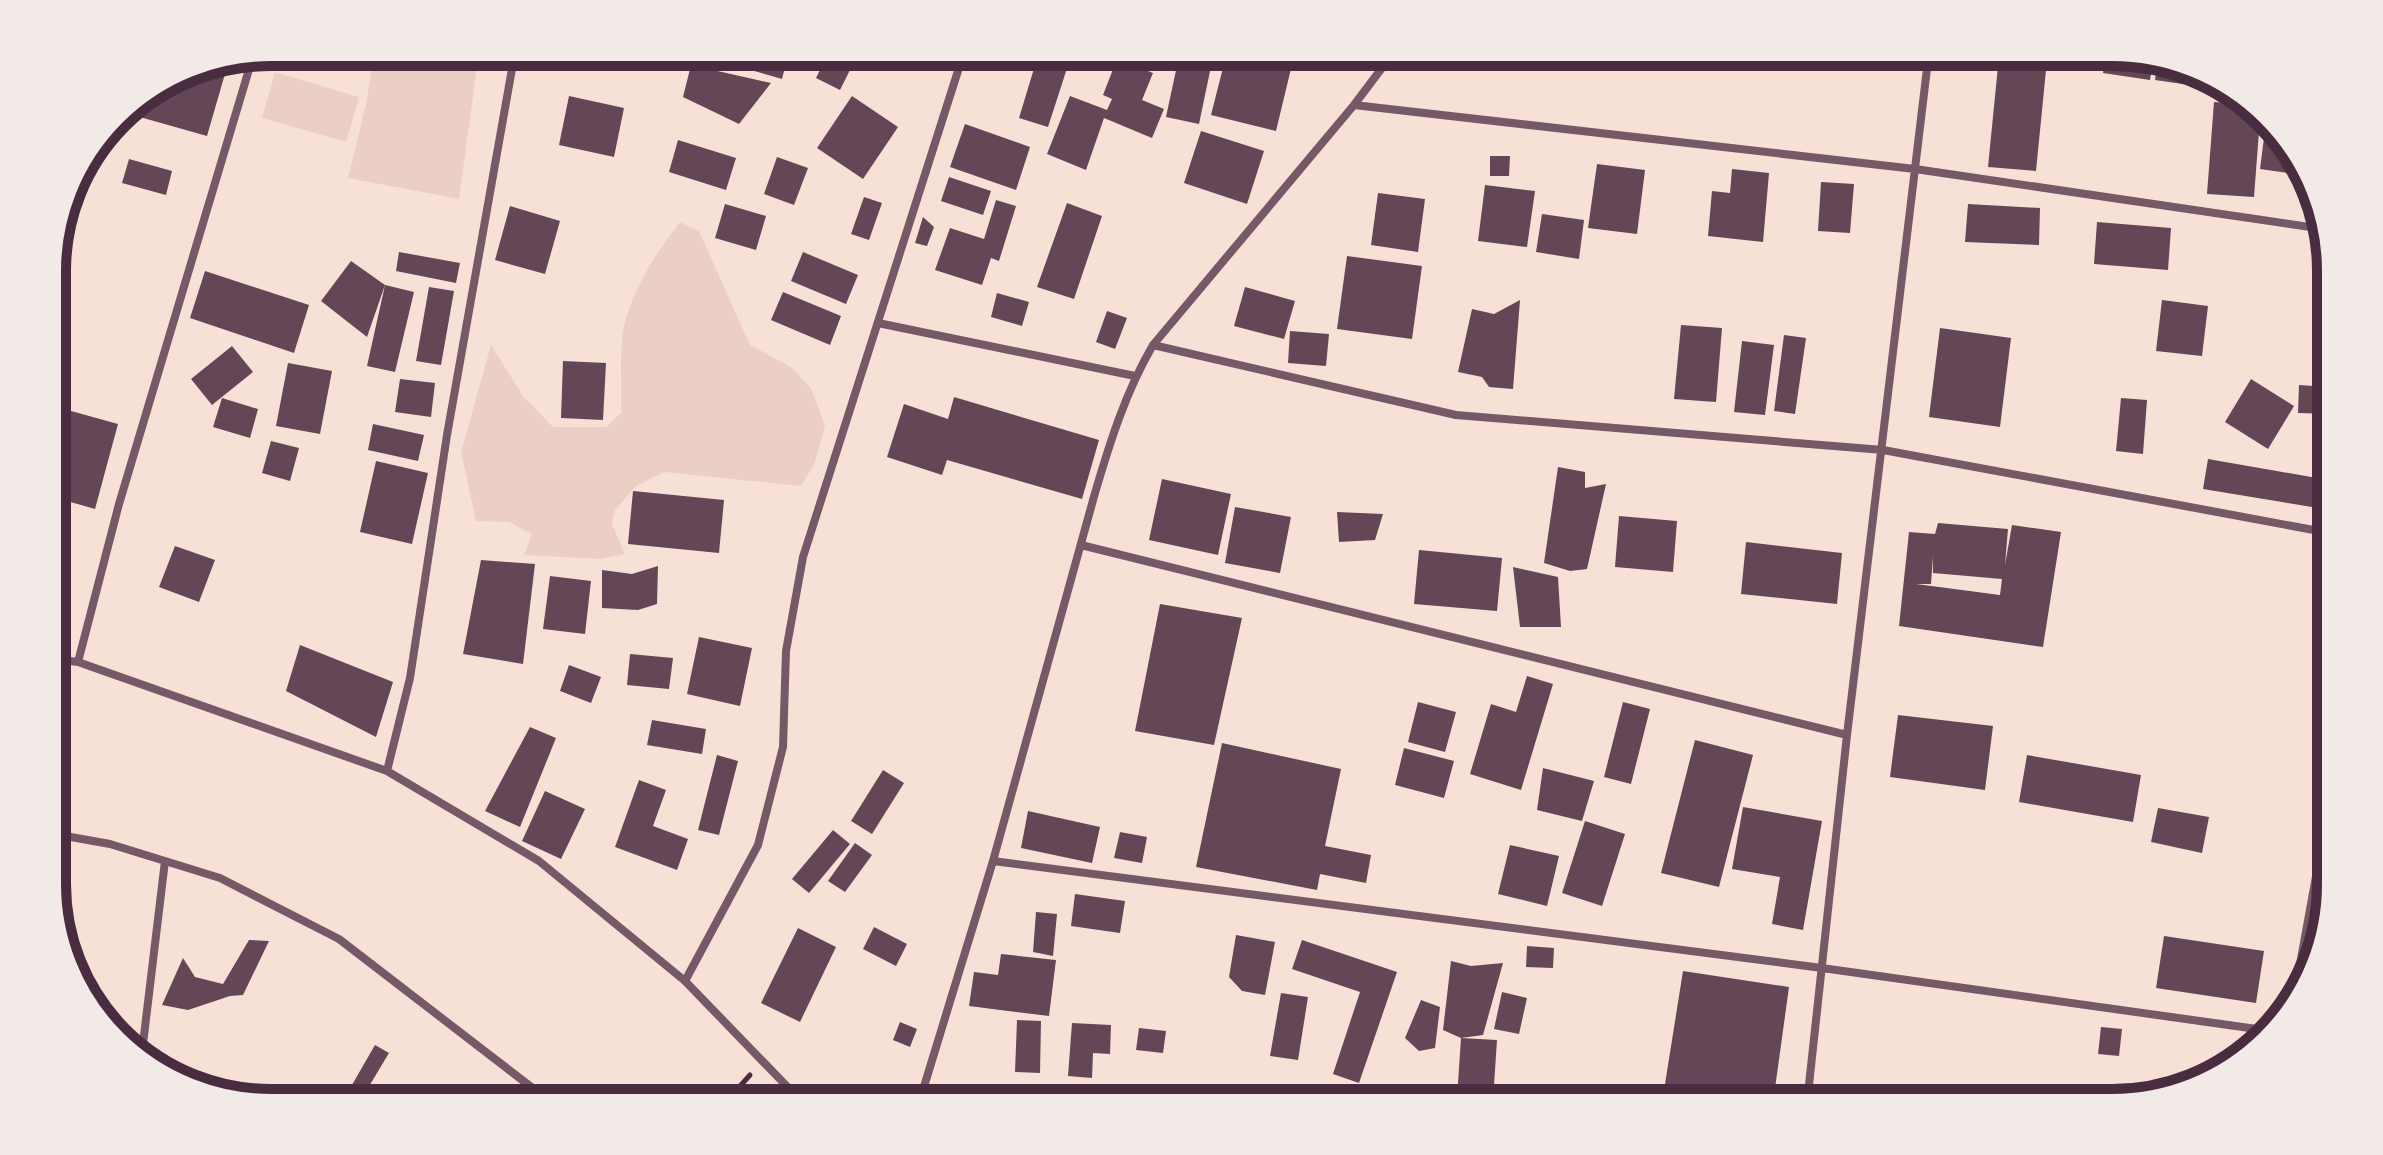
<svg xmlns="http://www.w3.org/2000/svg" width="2383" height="1155" font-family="Merriweather,serif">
  <rect width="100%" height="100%" fill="#f7e1d7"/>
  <path fill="#ebcfc5" d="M374,52H479L459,199L348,178L366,104Z
    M275,72L359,97L346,142L262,118Z
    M680,222L699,231L750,345L791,367L811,388L825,426L814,465L801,486L664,472L636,486L615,510L612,524L625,554L601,559L524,555L532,534L509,522L476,521L461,452L491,345L523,396L553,427H606L621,413C622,385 619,358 623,332C630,292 656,253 680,222Z"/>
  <path fill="#644757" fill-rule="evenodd" d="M560,52H609L605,65Z
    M638,52H661L658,64L636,58Z
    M690,52H718L716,60Z
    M734,52H789L782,79L730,64Z
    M829,52H859L840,90L816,78Z
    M1039,52H1049L1070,59L1048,127L1019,118Z
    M1150,52H1214L1199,124L1166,117L1178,61Z
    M1227,52H1295L1276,131L1211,115Z
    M2106,52L2153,60L2150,80L2103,73Z
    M1117,59L1153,73L1142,100L1164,109L1152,138L1104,118L1086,170L1047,154L1070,96L1107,110L1112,99L1103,95Z
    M229,60L207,136L122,112L126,107L187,68Z
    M2158,61L2196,69L2212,81L2210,88L2155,80Z
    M691,65L771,83L739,124L683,97Z
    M1998,66L2046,70L2036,171L1988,167Z
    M569,96L624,108L614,157L559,145Z
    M852,96L898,127L863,179L817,148Z
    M2214,102L2242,104L2260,118L2254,197L2207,194Z
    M2266,122L2286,138L2301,175L2260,169Z
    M965,124L1030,147L1016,190L950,167Z
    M1201,131L1264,151L1247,204L1184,183Z
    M678,140L736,158L726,190L669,172Z
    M97,145L92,169L80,167Z
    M1490,156H1510L1509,176H1490Z
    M777,157L808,168L794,205L764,194Z
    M129,159L172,171L166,195L122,183Z
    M1597,164L1645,170L1637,234L1588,228Z
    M1732,169L1769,173L1763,242L1708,236L1712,191L1730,193Z
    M949,177L991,191L983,215L941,201Z
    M1821,182L1854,184L1850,233L1818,231Z
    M1485,185L1535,191L1527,247L1478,241Z
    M1378,193L1425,199L1418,252L1371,245Z
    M864,197L882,203L869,240L851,234Z
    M996,200L1016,206L999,261L991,258L982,285L935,270L950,228L984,239Z
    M1067,203L1102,216L1074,299L1037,287Z
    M725,204L766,216L756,250L715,238Z
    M1968,204L2040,208L2039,245L1965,242Z
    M510,206L560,221L545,274L495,260Z
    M1542,214L1584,220L1579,259L1536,252Z
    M923,217L934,227L927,246L915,243Z
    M2097,222L2171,228L2168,270L2094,264Z
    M399,252L460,263L456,283L396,271Z
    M803,252L858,275L846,304L791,281Z
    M1347,256L1422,266L1412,339L1337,329Z
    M351,261L385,285L367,337L321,301Z
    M205,271L309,305L294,353L190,318Z
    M385,285L414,292L395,372L367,366Z
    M429,287L454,291L441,365L416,361Z
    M1245,287L1295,301L1284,339L1234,326Z
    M783,292L841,316L830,345L771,320Z
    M997,293L1029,302L1022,326L991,317Z
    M1520,300L1513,389L1489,387L1482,377L1458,372L1472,309L1494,314Z
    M2162,300L2208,306L2202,356L2156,351Z
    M1107,311L1127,318L1115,349L1096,342Z
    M1681,325L1722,328L1716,402L1674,399Z
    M1940,328L2011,338L2000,427L1929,417Z
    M1290,331L1329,334L1326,366L1288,363Z
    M1784,335L1806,338L1795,414L1774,411Z
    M1742,341L1774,345L1765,415L1734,412Z
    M232,346L253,372L212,405L191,379Z
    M563,361L606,363L603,420L561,418Z
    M288,363L332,371L320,434L276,426Z
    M400,379L435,383L431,417L395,412Z
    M2251,379L2294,406L2268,449L2225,422Z
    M2299,385L2330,387V414L2298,413Z
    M954,397L1099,440L1082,499L947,460L942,475L887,457L904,404L948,419Z
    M222,398L258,409L250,438L213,427Z
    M2121,398L2147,400L2143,454L2116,451Z
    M53,406L118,424L95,509L53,497Z
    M373,424L424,435L418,461L368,450Z
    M271,441L299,448L290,481L262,473Z
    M2208,459L2317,478L2312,507L2203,489Z
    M376,461L428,473L412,544L360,532Z
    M1558,467L1585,472V488L1606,484L1587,569L1570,571L1544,563Z
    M1162,479L1231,494L1218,555L1149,540Z
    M633,491L724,500L719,553L628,544Z
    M1235,507L1291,517L1280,573L1225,563Z
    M1337,512L1383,514L1375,540L1339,542Z
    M1619,516L1677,521L1673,572L1615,567Z
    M1938,523L2008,529L2005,565L2012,525L2061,532L2043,647L1899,626L1909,532L1935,534ZM1933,556V573L2002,579L2000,595L1916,584H1931Z
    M1746,542L1842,553L1837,604L1741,594Z
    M175,546L215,560L199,602L159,587Z
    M1419,550L1502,558L1497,611L1414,604Z
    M481,560L535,564L523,664L463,654Z
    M658,566L657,604L638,610L602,608V570L632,574Z
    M1513,567L1558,577L1561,627H1520Z
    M550,576L591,581L585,634L543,629Z
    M1160,604L1242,618L1214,745L1135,731Z
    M699,637L752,648L740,706L687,694Z
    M300,645L393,682L376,737L286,691Z
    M630,654L673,658L669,689L627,685Z
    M569,665L601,677L591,703L560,691Z
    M1527,676L1553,684L1521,790L1470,774L1491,704L1516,712Z
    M1418,702L1456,712L1445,752L1408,742Z
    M1623,702L1650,709L1631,784L1604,777Z
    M1898,715L1993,726L1985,790L1890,777Z
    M652,720L706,729L702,754L647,745Z
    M530,727L556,738L520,827L485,811Z
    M1695,740L1753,755L1719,887L1661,873Z
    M1222,743L1341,769L1325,846L1371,855L1366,883L1320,874L1317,890L1196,867Z
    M1404,748L1454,761L1444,798L1395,785Z
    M717,755L738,761L719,835L698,830Z
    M2027,755L2141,775L2133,822L2019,802Z
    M1543,768L1594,781L1582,821L1537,810Z
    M883,770L904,783L872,834L851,821Z
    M639,780L666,790L653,826L688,839L677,870L615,847Z
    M545,791L585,809L561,859L522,841Z
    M1743,807L1822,821L1803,930L1772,924L1780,877L1732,869Z
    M2158,808L2209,817L2202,853L2151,842Z
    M1028,811L1100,827L1092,863L1021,848Z
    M1585,821L1625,834L1602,906L1562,893Z
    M833,830L850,844L809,893L792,879Z
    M1120,832L1147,837L1142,863L1114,858Z
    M855,843L872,855L845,892L828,881Z
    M1510,845L1559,856L1547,906L1498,894Z
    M1075,894L1125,901L1120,933L1071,926Z
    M1036,912L1057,914L1053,956L1033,952Z
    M874,927L907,944L896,966L863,949Z
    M798,928L836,947L800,1022L761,1003Z
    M1236,935L1275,942L1265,995L1242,991L1229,977Z
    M2164,936L2264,951L2256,1003L2156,988Z
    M249,940L269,941L243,995L230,996L188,1010L162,1005L183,958L195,977L223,984Z
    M1302,940L1397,972L1359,1083L1333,1074L1360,992L1292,969Z
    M1527,946L1554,948L1553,968L1526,967Z
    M1001,954L1056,960L1049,1016L969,1006L974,972L998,975Z
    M1451,961L1471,966L1503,963L1483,1035L1461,1038L1443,1030Z
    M1683,971L1789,987L1773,1103H1662Z
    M1502,992L1527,998L1519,1034L1494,1029Z
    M1281,993L1308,997L1298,1060L1270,1056Z
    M1421,1000L1440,1007L1435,1048L1419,1051L1405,1038Z
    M1017,1020L1041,1021L1040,1073L1015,1072Z
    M900,1022L917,1029L910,1047L893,1040Z
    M1072,1023L1111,1025L1110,1054L1093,1053L1092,1078L1068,1076Z
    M2101,1027L2122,1029L2119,1056L2098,1054Z
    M1139,1028L1166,1031L1163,1053L1136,1050Z
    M1461,1038L1497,1040L1493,1100L1457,1098Z
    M375,1045L389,1053L359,1103H355L345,1097Z
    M1128,1093L1166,1098L1165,1103H1126Z
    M1553,1096L1596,1099V1103H1552Z"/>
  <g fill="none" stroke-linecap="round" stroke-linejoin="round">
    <path stroke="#4a2c40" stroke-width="5" d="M725,1103L750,1075"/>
    <path stroke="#755966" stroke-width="8" d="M1354,105L1915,169L2324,229
      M878,323L1135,376
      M1153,345L1456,415L1883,450L2330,533
      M1081,545L1847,735
      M53,659L78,662L387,771L539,861L685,981L803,1103
      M78,662L119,504L253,56
      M387,771L410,678L447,435L515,52
      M54,834L110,844L220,878L339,939L552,1103
      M993,861L1822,968L2264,1030
      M685,981L758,845L783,747L786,651L803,557L964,52
      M2295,992L2331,794
      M142,1052L165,861
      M919,1103L993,861L1095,493C1110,442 1126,391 1153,345L1354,105L1394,52
      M1807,1103L1847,735L1929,52"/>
  </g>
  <path d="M0 0H2383V1155H0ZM271 66H2112A205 205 0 0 1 2317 271V884A205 205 0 0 1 2112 1089H271A205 205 0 0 1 66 884V271A205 205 0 0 1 271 66Z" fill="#f1eae7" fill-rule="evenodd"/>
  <path fill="none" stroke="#4a2c40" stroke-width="10" d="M271 66H2112A205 205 0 0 1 2317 271V884A205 205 0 0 1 2112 1089H271A205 205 0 0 1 66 884V271A205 205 0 0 1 271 66Z"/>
</svg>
